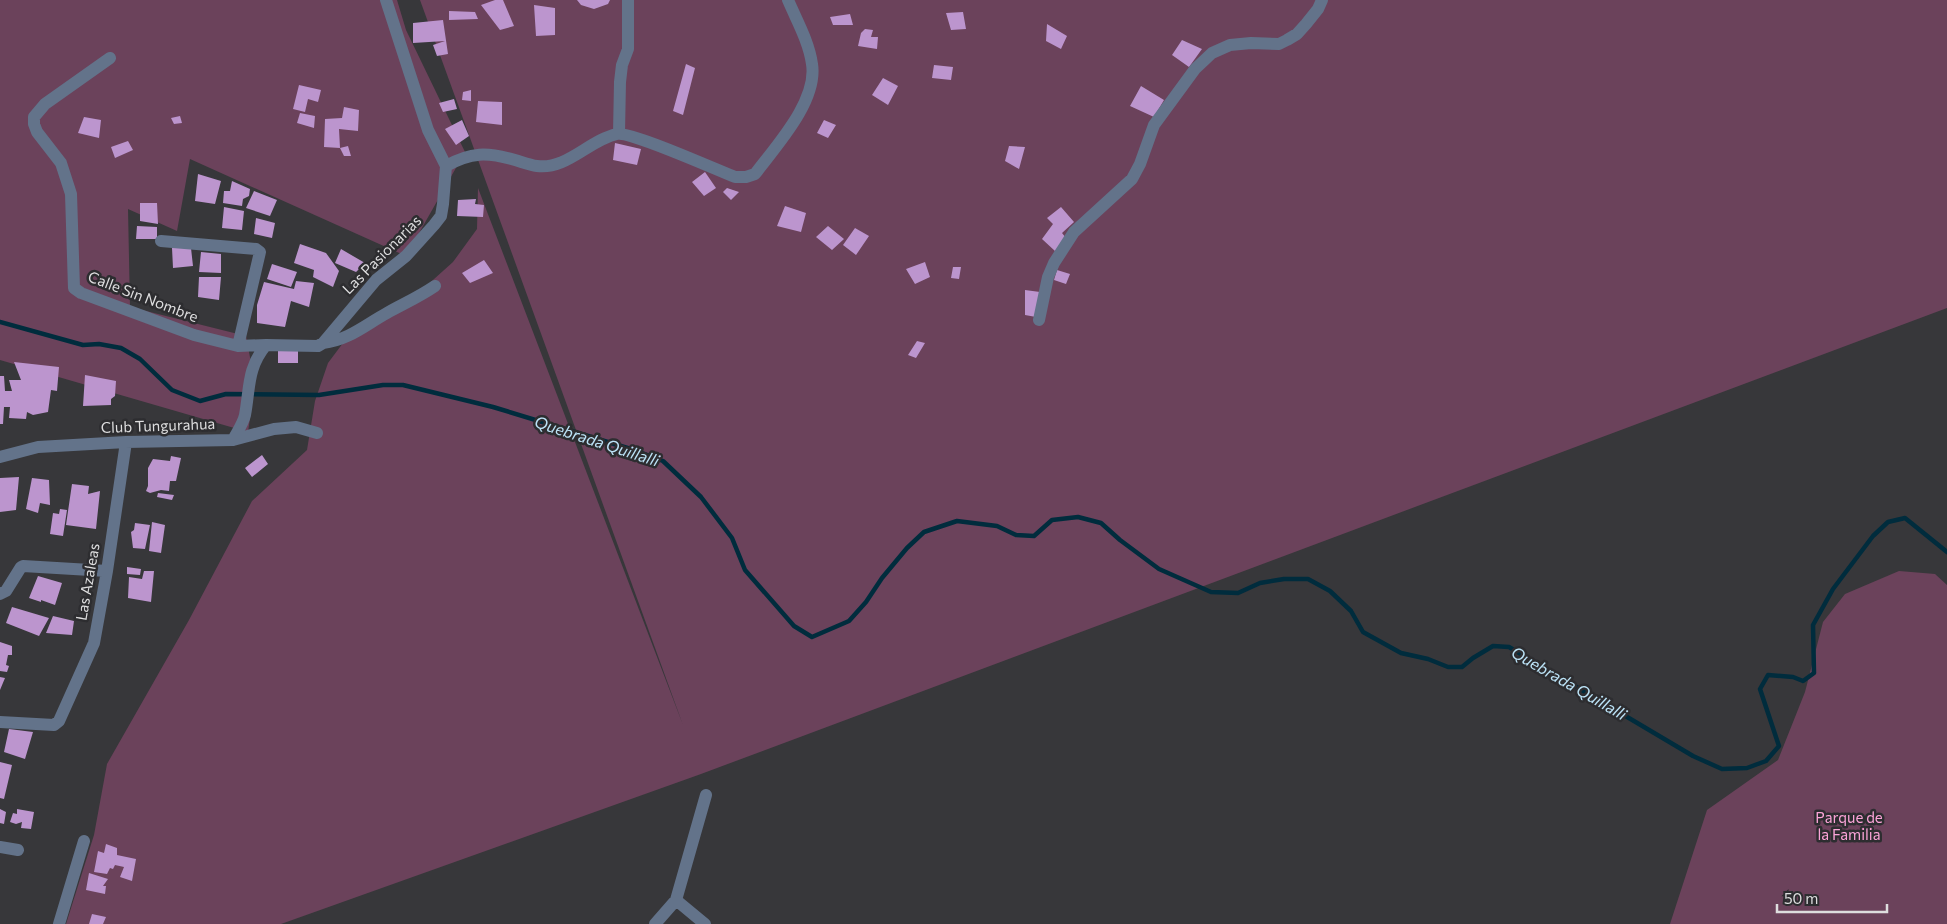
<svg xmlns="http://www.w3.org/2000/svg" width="1947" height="924" font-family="Commissioner,sans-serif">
  <rect width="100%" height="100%" fill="#37373a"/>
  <path fill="#6b425b" d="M0,0H397L406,30L465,152L406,256L190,159L177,231L128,209L130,307L246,336L255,384L248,432L0,360Z
    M420,0H1947V308L701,774L281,924H66L94,835L107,764L189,620L252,501L307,450L315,401L328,363L346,339L414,297L453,262L477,229L478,188L683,725Z
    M1899,571L1935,574L1947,585V924H1670L1707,810L1778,760L1805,692L1823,622L1845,594Z"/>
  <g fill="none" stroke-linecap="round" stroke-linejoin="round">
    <path stroke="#002c3d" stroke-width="4.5" d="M0,322L83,345L99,344L121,348L140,359L172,390L200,401L226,394L319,395L383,385H403L493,407L634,450L663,461L701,497L732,538L745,570L794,626L812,637L849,621L866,602L882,578L907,548L924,532L957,521L997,526L1016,535L1034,536L1052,520L1078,517L1101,523L1120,540L1159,569L1211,592L1238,593L1260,583L1284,579H1308L1330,591L1351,611L1363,632L1401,653L1428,659L1448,667H1462L1473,658L1493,646L1509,647L1693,756L1722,769L1747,768L1766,761L1779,746L1760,689L1768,675L1793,677L1803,681L1814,673L1813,625L1833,589L1873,536L1888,522L1905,518L1947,552"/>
  </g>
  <path fill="#bc95ce" d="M495,0H503L514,26L500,30L481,5Z
    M577,0H610L608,4L594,9L581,5Z
    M534,5L555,8V35L536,36Z
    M449,11L475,12L478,19L449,20Z
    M963,12L966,29L951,30L946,13Z
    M850,14L853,25H833L830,17Z
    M443,20L448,54L437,56L433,45L445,41L413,43V23Z
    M1047,24L1067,36L1061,49L1046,41Z
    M865,29L873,30L871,37H878L877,49L858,46L861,33Z
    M1182,40L1202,49L1189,67L1172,55Z
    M686,64L695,68L683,115L673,111Z
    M934,65L953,67L951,80L932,78Z
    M883,78L898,86L888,105L872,95Z
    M299,85L321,90L318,102L308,99L305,112L293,109Z
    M1141,86L1164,100L1154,117L1130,106Z
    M471,90V101L462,100L463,92Z
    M454,99L457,109L443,112L439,103Z
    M478,101L502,102V125L476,122Z
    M344,107L359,110L358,131L339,129L340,148L324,147L325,119L342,118Z
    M300,113L315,116L314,128L297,123Z
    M180,116L182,123L174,124L171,118Z
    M84,117L101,120L99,138L78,133Z
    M462,120L469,136L456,145L445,129Z
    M824,120L836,125L828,138L817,133Z
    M128,141L133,150L115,158L111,147Z
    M615,143L641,149L637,165L613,160Z
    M348,146L351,156H344L340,148Z
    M1009,146L1025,147L1019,169L1005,161Z
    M705,172L716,188L704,196L692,182Z
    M198,174L221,181L215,204L195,201Z
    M232,181L250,189L249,196L243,199L242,206L223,203L224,191H230Z
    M727,188L739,192L731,200L723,192Z
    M254,191L277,200L270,216L246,208Z
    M476,199L475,204L484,205L483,217L457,216L458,200Z
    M140,203H157L158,224L140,221Z
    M785,206L806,213L801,232L777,226Z
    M224,207L244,211L242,230L222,228Z
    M1061,207L1074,222L1062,233L1066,238L1055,251L1042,239L1053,224L1047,218Z
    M256,218L275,223L272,238L254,234Z
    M137,226L157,227V239H136Z
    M828,226L844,239L832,250L816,237Z
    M855,228L869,236L856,255L843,245Z
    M300,244L326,253L339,271L333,287L313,277L314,270L294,263Z
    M172,248H191L193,266L173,268Z
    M341,249L365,263L356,272L335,263Z
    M201,252L221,254V273L199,272Z
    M484,260L493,273L470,283L462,273Z
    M925,262L930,277L915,284L906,269Z
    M272,264L297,272L291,287L267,279Z
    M953,267H961L959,279L951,278Z
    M1057,270L1070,274L1066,284L1054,280Z
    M199,277H221L219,300L198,297Z
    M296,281L314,283L309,307L291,301L285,327L257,323V305L264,282L294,289Z
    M1025,290L1040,292L1036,317L1025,315Z
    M917,341L925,343L916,358L908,355Z
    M278,347H298V363H278Z
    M14,362L59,367L57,391L51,390L48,412L33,415L27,412L26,419L9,418L10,407H4L3,424H0V376H4L5,391H12L9,380H21Z
    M85,375L116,381L115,396L111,399V405L83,406Z
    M262,455L268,464L252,477L245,468Z
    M171,456L181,458L176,481H170L169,491L161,490L150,493L146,491L148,486V468L153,459L170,461Z
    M19,477L16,510L0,512V478Z
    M32,478L49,480L50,505L40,503L38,513L26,509Z
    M72,484L89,486L88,494L100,491L96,529L66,525Z
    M158,493L174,495L172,500L157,497Z
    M60,509L67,510L63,536L50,534L53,513L59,514Z
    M152,522L165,525L161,553L149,551Z
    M135,523L150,525L145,549L133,548L131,532L134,530Z
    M127,567L141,569L140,575L127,574Z
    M144,571H154L151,602L128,598L129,577L142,579Z
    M38,576L62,583L55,605L41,600V602L29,598Z
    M12,607L49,618L39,636L6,623Z
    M53,616L74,621L72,635L46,633Z
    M0,642L12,646V655H8L6,665L9,666L7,672L0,671Z
    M0,677L5,678L0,690Z
    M9,729L33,732L25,759L4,752Z
    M0,762L12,765L4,799L0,798Z
    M0,809L6,812L4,824L0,823Z
    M17,809L34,812L31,829L21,828L22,822L16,824L10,822L13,813L17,814Z
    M106,844L117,848V855L136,859L132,881L120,877L124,867L115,865L113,869L110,868L107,874L94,872L98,851L104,853Z
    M89,873L108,879L103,886H106L105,894L86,890Z
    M92,914L106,917L103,924H89Z"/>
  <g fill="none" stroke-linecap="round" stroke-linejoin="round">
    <path stroke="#63738a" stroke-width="12" d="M110,58L45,104L34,117V124L37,132L61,163L71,194L74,288L81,293L194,335L238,346L266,345
      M619,133L620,82L622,65L628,49V0
      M446,166C471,152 487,152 515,160C522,162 530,165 537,166C567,170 589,140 617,134C630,131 717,170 735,177H746L755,174C776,146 818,101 812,64C809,42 797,21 788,0
      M161,241L256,249L260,252L238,346
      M1039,320L1048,277L1054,263L1074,232L1132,179L1140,164L1154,125L1195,69L1212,53L1230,45L1251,43L1279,44L1287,40L1297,34L1306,24L1318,9L1322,0
      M323,343C349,340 365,325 387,313C403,304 419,297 435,286
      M233,440C237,432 243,424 245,415C250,388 247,368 266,345L318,346L323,343L376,280L406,256L434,225L441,216L443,204L446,166L428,130L386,0
      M0,457L38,447L126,442L233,440L274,429L296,427L317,433
      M0,594L6,591L21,567L23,566L107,571
      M0,722L54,725L59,721L94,643L107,571L126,442
      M0,847L18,850
      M676,900L705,924
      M59,924L84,841
      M655,924L676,900L706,795"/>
  </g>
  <g text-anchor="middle" stroke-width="5" stroke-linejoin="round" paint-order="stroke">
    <g font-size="15" fill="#dededf" stroke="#2d2d30">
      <text transform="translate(382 255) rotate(-45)" y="5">Las Pasionarias</text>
      <text transform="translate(143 297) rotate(21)" y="5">Calle Sin Nombre</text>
      <text transform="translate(158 426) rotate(-2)" y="5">Club Tungurahua</text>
      <text transform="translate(88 582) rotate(-80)" y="5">Las Azaleas</text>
    </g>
    <g font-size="15" fill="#fca4d9" stroke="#2d2d30">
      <text x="1849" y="823">Parque de<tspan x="1849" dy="17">la Familia</tspan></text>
    </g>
    <g font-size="16" font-style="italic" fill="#bce3f7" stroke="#2d2d30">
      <text transform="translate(597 441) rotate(18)" y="6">Quebrada Quillalli</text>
      <text transform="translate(1569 683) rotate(30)" y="6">Quebrada Quillalli</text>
    </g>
  </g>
  <path d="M1777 904v8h110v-8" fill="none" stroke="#dededf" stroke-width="2.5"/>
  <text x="1784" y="904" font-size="15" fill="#dededf" stroke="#2d2d30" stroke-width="4" paint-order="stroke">50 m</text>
</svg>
